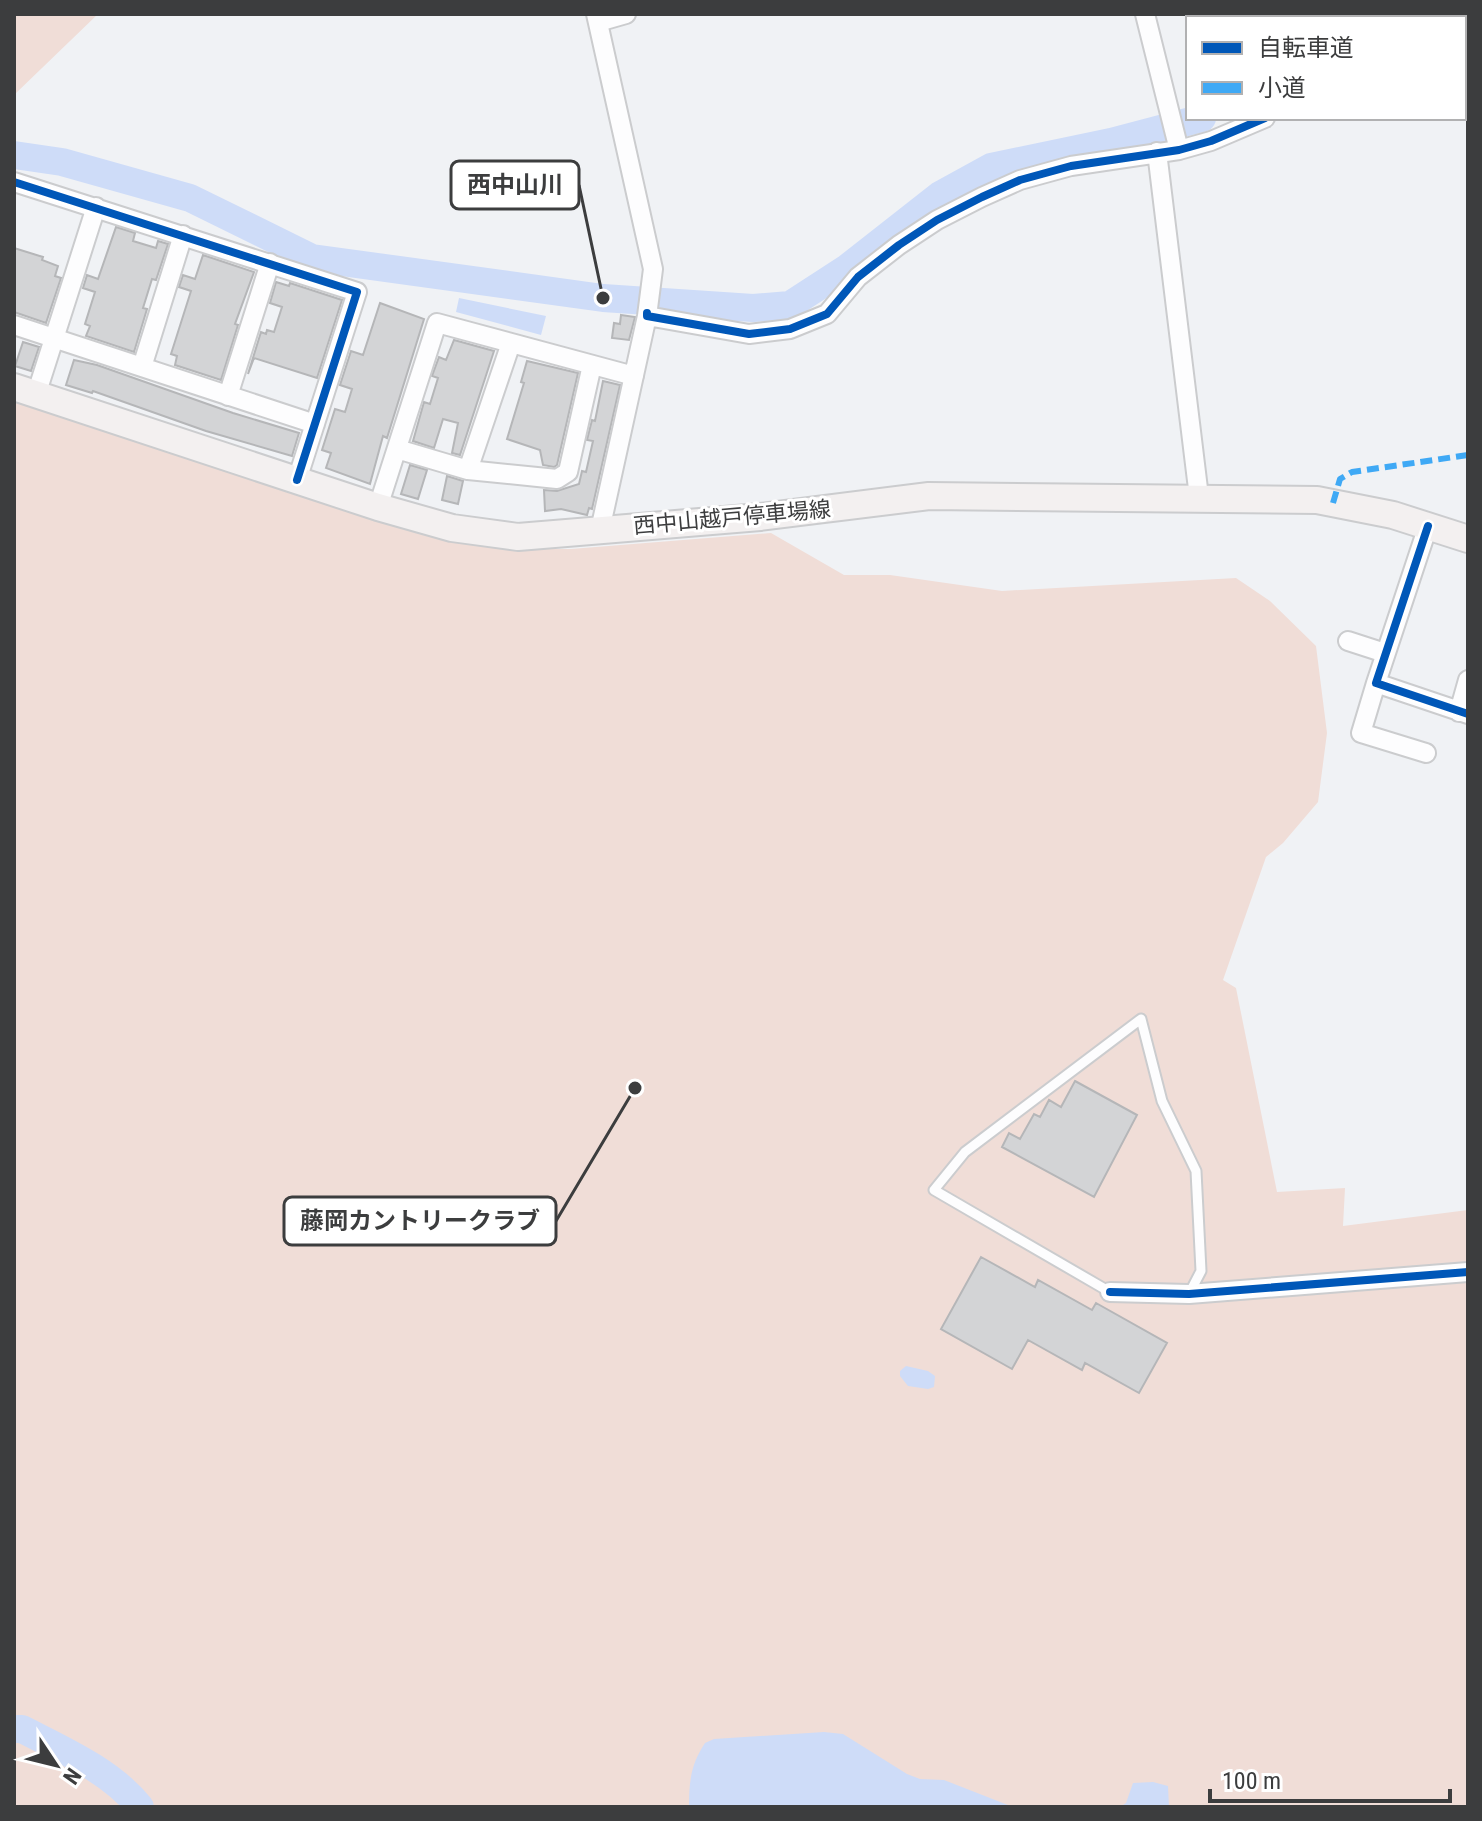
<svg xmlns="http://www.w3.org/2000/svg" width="1482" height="1821" font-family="'Roboto Condensed','Noto Sans JP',sans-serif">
  <rect width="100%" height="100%" fill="#f0f2f5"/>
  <path fill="#f0ddd7" d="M14,14H98L14,95Z
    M14,398L455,542L516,549H571L771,533L844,575H890L1002,591L1236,578L1270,601L1316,646L1327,733L1318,802L1283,843L1266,857L1223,980L1236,988L1277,1192L1345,1188L1343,1226L1468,1210V1807H14Z"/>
  <path fill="#cedcf8" d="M459,298L546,316L541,335L456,312Z
    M906,1366L928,1371L935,1376L934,1387L928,1389L908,1386L900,1376V1371Z
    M824,1732L843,1734L907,1774L920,1779L944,1780L1013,1807H689C689,1781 691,1764 705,1743L714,1739Z
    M1153,1782L1168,1786L1169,1807H1120L1126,1803L1133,1783Z"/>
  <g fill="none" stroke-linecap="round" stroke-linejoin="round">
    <path stroke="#cedcf8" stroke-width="28" d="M1411,18L1418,14
      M14,155L62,162L190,198L312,258L603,298L753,308L790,305L847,268L940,195L991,167L1111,142L1202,118
      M14,1729H22C63,1750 111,1771 140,1807"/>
  </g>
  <path fill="#d3d4d6" stroke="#b5b6b8" stroke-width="2" d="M116,227L135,233L133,241L156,248L158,241L168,244L156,280L152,279L143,308L147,309L134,352L86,336L90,326L85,324L95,292L83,288L87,275L98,279Z
    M14,248L43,257L42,260L58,266L55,276L61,278L46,323L14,312Z
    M203,255L254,272L235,324L238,325L221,380L175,365L177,356L171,354L191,291L179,287L183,275L195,279Z
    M276,282L289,286L290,283L342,300L317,378L254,358L248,374L261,332L266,334L267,330L274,332L282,307L270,303Z
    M380,303L424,319L387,438L383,436L370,484L326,468L331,453L322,450L335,409L345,412L352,389L340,385L351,351L363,355Z
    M621,315L635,317L629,340L612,338L614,323L620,324Z
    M454,340L494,351L460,455L452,453L458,423L443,419L434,448L413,441L424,402L430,404L438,378L432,376L439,357L446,360Z
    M23,342L39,347L31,371L15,366Z
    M74,360L97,365L233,413L299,433L292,456L206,431L93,391L92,393L66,385Z
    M527,361L578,373L557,465L554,467L543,465L540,450L507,439L524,383L521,382Z
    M603,381L620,385L592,509L589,508L587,515L561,509L545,511L544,490L557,491L579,484L582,471L586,472L593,441L587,440L592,420L595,421Z
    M410,465L427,470L418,499L401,494Z
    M447,476L463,481L458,504L442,500Z
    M1075,1081L1137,1115L1094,1197L1002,1147L1009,1133L1020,1139L1034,1114L1040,1117L1049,1100L1061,1107Z
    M981,1257L1035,1287L1038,1280L1092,1310L1096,1303L1167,1343L1139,1393L1085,1363L1082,1370L1028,1340L1012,1369L941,1329Z"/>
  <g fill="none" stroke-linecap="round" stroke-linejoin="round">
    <defs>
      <path id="lane" d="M1110,1292L934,1190L965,1152L1141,1019L1162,1101L1196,1171L1201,1271L1189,1294"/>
      <path id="street" d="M596,14L653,269L647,316L600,530
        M1145,14L1179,150
        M1464,20L1468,18
        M598,22L626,14
        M1157,152L1199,497
        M14,182L357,292L297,480
        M647,316L749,334L790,329L827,314L858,277L899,245L937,220L982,197L1020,180L1071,166L1179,150L1211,141L1265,118
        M14,325L315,424
        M142,367L183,235
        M36,395L96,207
        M228,396L270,263
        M397,449L468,470L557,479L568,472L592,365
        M468,470L511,343
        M378,507L437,323L634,376
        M1428,526L1376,683L1468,714
        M1348,641L1385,653
        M1376,683L1361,733L1426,753
        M1459,712L1468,680
        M1110,1292L1189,1294L1468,1272"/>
      <path id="secondary" d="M14,387L378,507L452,528L518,537L760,517L929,496L1317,500L1393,515L1468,539"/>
    </defs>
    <use href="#lane" stroke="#cbccce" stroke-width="13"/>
    <use href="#street" stroke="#cbccce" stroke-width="22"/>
    <use href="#secondary" stroke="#cbccce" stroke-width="30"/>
    <use href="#lane" stroke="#fdfdfe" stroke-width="9"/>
    <use href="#street" stroke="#fdfdfe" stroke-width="18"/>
    <use href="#secondary" stroke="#f3f0f0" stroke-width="26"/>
    <path stroke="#3fa9f5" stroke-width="6" stroke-dasharray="12 6" stroke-linecap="butt" d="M1333,503L1340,479L1352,472L1468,455"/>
    <defs>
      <path id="cycleway" d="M14,182L357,292L297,480
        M647,313V316L749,334L790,329L827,314L858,277L899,245L937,220L982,197L1020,180L1071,166L1179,150L1211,141L1265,118
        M1428,526L1376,683L1468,714
        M1110,1292L1189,1294L1468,1272"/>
    </defs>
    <use href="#cycleway" stroke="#fff" stroke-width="13"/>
    <use href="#cycleway" stroke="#0057b8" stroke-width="8"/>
  </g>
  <g text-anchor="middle" stroke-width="6" stroke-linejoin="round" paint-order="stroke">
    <g font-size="22" fill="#3c3d3e" stroke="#fff">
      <text transform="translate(732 517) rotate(-5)" y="8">西中山越戸停車場線</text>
    </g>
  </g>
  <path fill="none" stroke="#3c3d3e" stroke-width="3" d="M603 298L579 185M635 1088L556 1221"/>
  <g fill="#3c3d3e" stroke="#fff" stroke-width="3">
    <circle cx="603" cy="298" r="8"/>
    <circle cx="635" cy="1088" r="8"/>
  </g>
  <g fill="#fff" stroke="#3c3d3e" stroke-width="3">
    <rect x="451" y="161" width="128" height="48" rx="8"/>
    <rect x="284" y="1197" width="272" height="48" rx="8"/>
  </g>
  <g font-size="24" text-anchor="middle" font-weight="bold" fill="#3c3d3e">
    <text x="515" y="193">西中山川</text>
    <text x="420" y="1229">藤岡カントリークラブ</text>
  </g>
  <rect width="1482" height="1821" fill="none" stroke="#3c3d3e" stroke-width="32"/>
  <rect x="1186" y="16" width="280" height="104" fill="#ffffff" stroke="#b1b1b2" stroke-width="2"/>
  <rect x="1202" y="42" width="40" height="12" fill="#0057b8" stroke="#b1b1b2" stroke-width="2"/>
  <text x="1258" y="56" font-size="24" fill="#3c3d3e">自転車道</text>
  <rect x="1202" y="82" width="40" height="12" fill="#3fa9f5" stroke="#b1b1b2" stroke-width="2"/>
  <text x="1258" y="96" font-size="24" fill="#3c3d3e">小道</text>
  <g transform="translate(56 1765) rotate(125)" stroke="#ffffff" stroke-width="6" paint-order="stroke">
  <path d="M0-6L14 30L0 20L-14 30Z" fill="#3c3d3e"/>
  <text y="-12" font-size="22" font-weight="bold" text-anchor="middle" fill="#3c3d3e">N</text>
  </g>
  <path d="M1210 1789v12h240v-12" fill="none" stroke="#3c3d3e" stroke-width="4"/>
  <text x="1222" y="1789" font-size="24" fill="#3c3d3e" stroke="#ffffff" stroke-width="6" paint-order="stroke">100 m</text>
</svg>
